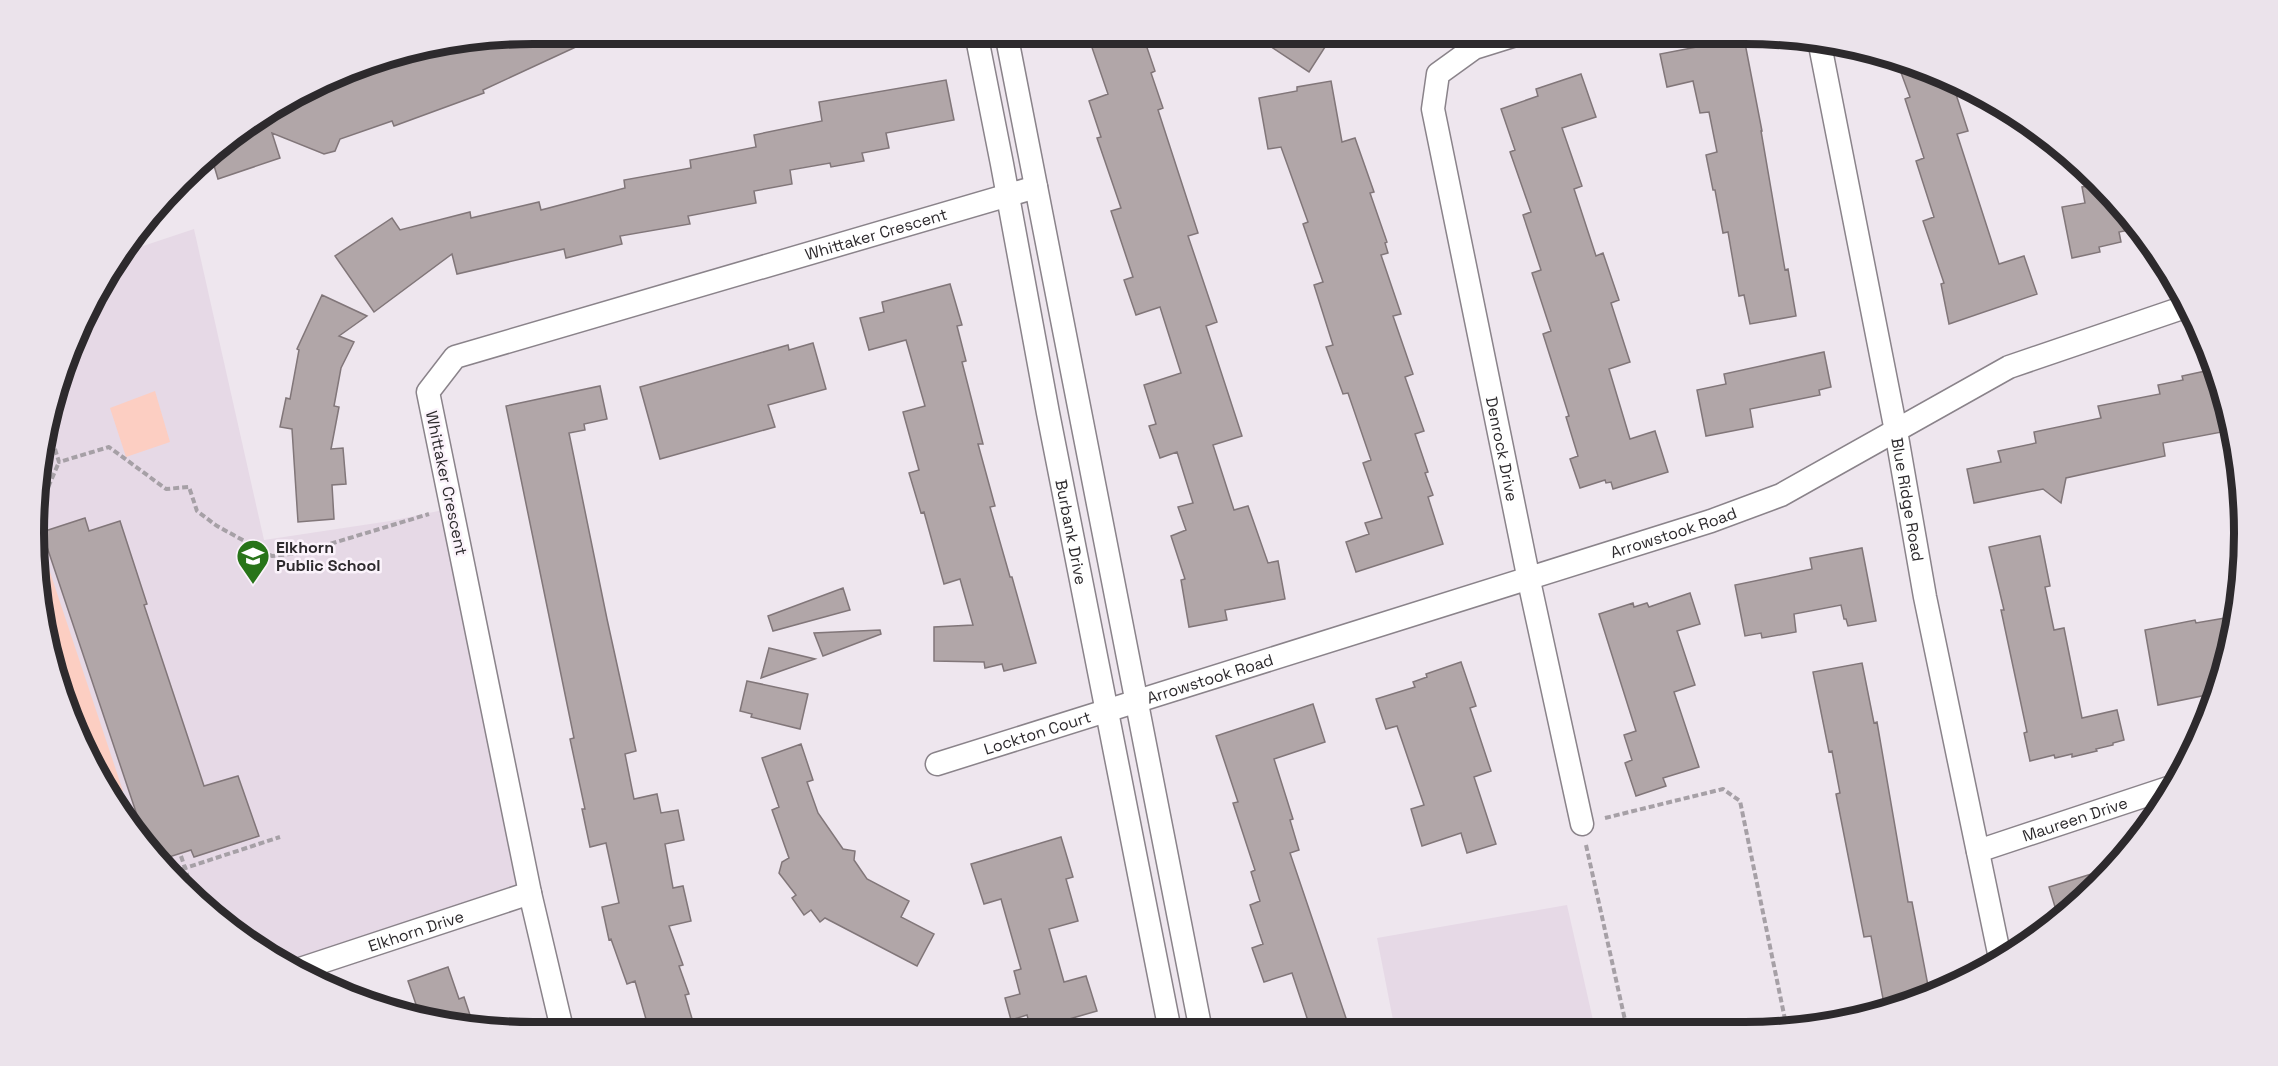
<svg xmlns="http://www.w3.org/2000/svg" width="2278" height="1066" font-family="'Space Grotesk',sans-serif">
  <rect width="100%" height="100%" fill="#eee6ee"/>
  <path fill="#e6d9e6" d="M194,229L264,540L390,521L453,508L530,893L300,969L204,909L100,783L43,630L33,533L43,436L100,283L125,252Z
    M1567,905L1595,1029L1395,1030L1377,938Z"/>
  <path fill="#fccec2" d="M155,391L170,442L126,457L110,408Z
    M34,524L123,791L110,795L100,783L43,630Z"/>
  <path fill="#b1a6a8" stroke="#817679" stroke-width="1.5" d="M533,33H606L483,90L484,93L394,126L392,121L340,139L335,151L324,154L272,133L280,158L218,179L210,152L284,100L314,86L317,93L373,73L369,61L372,60Z
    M1087,33H1142L1155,71L1151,73L1163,108L1158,110L1198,233L1188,236L1217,322L1206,326L1242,436L1213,445L1234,510L1248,506L1268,563L1278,561L1285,599L1225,610L1227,620L1189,627L1181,580L1185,579L1171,536L1186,530L1178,507L1193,503L1177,452L1160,458L1149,426L1156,424L1144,385L1181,373L1160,307L1136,315L1124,280L1133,277L1111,211L1121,208L1097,138L1101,137L1089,101L1108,94Z
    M1250,33H1334L1309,72Z
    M1744,38L1762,131H1761L1785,270L1788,269L1796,316L1750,324L1744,295L1739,296L1728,232L1723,233L1715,190H1713L1706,155L1717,152L1709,112L1700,113L1693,81L1667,87L1660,54Z
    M1896,59L1936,71L1951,79L1968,131L1957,134L1999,264L2024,256L2037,294L1949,324L1941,284L1944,283L1923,221L1934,217L1916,161L1924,158L1905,99L1910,97Z
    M1581,74L1596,117L1562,128L1582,186L1574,189L1596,256L1603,253L1619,300L1611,303L1630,362L1609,369L1630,439L1655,431L1668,472L1613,489L1611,482L1606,483L1605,480L1580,488L1570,459L1578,456L1566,417L1569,416L1543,334L1551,331L1532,273L1541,270L1523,215L1531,212L1510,152L1515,150L1501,109L1538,96L1536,89Z
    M946,80L954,120L886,133L889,148L862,153L864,161L831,167L830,163L790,170L792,184L754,191L756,203L688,216L690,224L620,236L622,244L566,258L564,249L457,274L452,254L374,312L335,256L392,218L400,230L470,212L471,218L539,202L541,210L625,188L624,180L691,168L690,160L756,147L754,135L822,121L819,102Z
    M1331,81L1342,142L1355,138L1374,192L1370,193L1387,242L1385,243L1388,253L1381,255L1401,314L1393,316L1413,374L1405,377L1424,431L1415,434L1428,472L1425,473L1433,495L1428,497L1443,544L1356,572L1346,542L1369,534L1365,523L1382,518L1363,463L1371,460L1348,393L1343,394L1326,347L1333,345L1314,285L1323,282L1303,224L1308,222L1281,147L1268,149L1259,98L1297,91V87Z
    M2102,184L2139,228L2119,232L2121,242L2099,247L2100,252L2072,258L2062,207L2085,203L2082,187Z
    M950,284L962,325L957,326L966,361L962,362L983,444H978L995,506L990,507L1010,577H1012L1036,663L1004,671L1002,664L985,668L984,662L934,661V627L973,625L960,579L944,584L924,512L921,513L909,473L919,470L903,412L925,406L906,340L869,350L860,318L884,312L882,302Z
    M322,295L367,316L339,336L354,342L341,368L334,406L339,407L331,449L343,448L346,484L332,485L334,519L298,522L292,429L280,427L286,398L290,399L299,350L297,349Z
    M813,343L826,389L768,405L775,427L660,459L640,387L788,345L789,350Z
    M1824,352L1831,387L1819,390L1820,395L1750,409L1753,427L1706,436L1697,390L1726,384L1724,374Z
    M2215,369L2233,427L2222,429V432L2163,443L2165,456L2066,478L2061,503L2043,489L1974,503L1967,469L2001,462L1998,451L2036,443L2034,432L2101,418L2098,406L2160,394L2158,385L2183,380L2182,376Z
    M600,386L607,419L584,424L585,430L569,433L607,619L636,751L625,754L634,799L657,794L661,813L678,810L684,840L665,844L673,888L683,886L691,921L669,926L683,965L679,966L689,994L685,995L696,1032L650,1033L635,981L627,984L611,939L609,940L602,907L619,903L606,843L590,847L582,809H585L570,739L574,738L506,406Z
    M85,518L89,531L120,521L147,604L144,605L204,786L238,776L259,836L194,857L191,850L163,859L131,820L138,818L42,532Z
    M2040,536L2050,586L2045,587L2054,630L2064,628L2082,718L2117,710L2124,740L2113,743V745L2096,749L2097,751L2072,757V754L2055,758L2054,755L2030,761L2024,733L2027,732L2001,610H2004L1989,547Z
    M1862,548L1876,621L1848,626L1846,619H1844L1841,605L1794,614L1796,632L1762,638L1761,633L1745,636L1735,585L1812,569L1810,558Z
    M843,588L850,610L773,631L768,616Z
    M1690,593L1700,624L1677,631L1695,685L1674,692L1699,767L1663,778L1666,786L1636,796L1625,763L1632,760L1624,735L1636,731L1599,614L1633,603L1634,607L1647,603L1649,607Z
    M2237,616L2235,630L2216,693L2158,705L2145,630L2195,620L2196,623Z
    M880,630L881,634L823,656L814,633Z
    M769,648L815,659L761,678Z
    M1461,662L1476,706L1470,708L1491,771L1474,777L1496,844L1467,853L1461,833L1422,846L1411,809L1424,805L1397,726L1386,729L1376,699L1415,687L1413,682L1427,677L1426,674Z
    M1862,663L1874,723L1877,722L1908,902H1912L1930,996L1885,1009L1871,936L1864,937L1836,794L1840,793L1832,751L1829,752L1813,672Z
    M747,681L808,694L800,729L751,717L752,714L740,711Z
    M1313,704L1325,742L1274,759L1293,819L1290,820L1299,850L1290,853L1350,1030H1311L1292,973L1264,982L1252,948L1263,944L1250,905L1260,901L1251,872L1255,870L1233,803L1238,802L1216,736Z
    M801,744L813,780L807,782L818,813L843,849L855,851L854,860L867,879L909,901L901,917L934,934L917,966L825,918L820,922L811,910L804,915L792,898L796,895L779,873L782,862L789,858L772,810L779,807L762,758Z
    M1061,837L1073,877L1066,879L1078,921L1049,929L1064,982L1086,976L1097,1011L1031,1030L1027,1015L1011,1020L1005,998L1020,994L1014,971L1021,969L1001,899L984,904L971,864Z
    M2111,868L2059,920L2049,887Z
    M448,967L459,999L464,997L474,1027L435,1023L421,1019L408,981Z"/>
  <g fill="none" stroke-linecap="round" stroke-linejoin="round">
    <defs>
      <g id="minor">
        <path id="s1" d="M976,33L1002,164L1048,413L1170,1031"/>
        <path d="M1006,33L1201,1031"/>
        <path id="s2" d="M1522,33L1474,48L1438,74L1433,109L1531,590L1582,824"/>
        <path id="s3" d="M1819,40L1896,431L1925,597L2000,958"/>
        <path id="s4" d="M937,764L1711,521L1781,495L2009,367L2188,306"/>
        <path id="s5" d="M1978,851L2171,787"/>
        <path id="s6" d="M300,969L530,893"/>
        <path id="s7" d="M563,1033L530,893L428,392L455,357L1036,187"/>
      </g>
    </defs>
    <use href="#minor" stroke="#8a838a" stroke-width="25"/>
    <path stroke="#a6a0a6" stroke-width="4" stroke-dasharray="6 3" stroke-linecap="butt" d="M47,423L59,462L109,447L166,489L189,487L197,511L217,526L272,556L300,553L429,514
      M34,520L59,462
      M34,544L44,635
      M1605,818L1723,789L1740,801L1787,1029
      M1586,845L1627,1029
      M181,856L195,898
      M173,872L280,837"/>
    <use href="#minor" stroke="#fff" stroke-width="22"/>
  </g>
  <defs>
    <symbol id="school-pin" viewBox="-11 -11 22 30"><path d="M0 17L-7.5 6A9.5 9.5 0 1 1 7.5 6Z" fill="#287419" stroke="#fbf3fb"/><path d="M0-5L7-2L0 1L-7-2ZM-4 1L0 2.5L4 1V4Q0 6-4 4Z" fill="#fff"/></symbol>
  </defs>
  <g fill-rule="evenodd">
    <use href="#school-pin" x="234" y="537" width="38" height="52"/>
  </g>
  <g text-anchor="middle" stroke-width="5" stroke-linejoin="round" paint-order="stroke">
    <g font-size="16" fill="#2d2a2d" stroke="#fbf3fb">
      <text dy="6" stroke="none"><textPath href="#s7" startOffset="1138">Whittaker Crescent</textPath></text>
      <text dy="6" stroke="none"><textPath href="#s2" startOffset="477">Denrock Drive</textPath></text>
      <text transform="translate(447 483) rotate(78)" y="6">Whittaker Crescent</text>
      <text dy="6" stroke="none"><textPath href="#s3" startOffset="468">Blue Ridge Road</textPath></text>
      <text dy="6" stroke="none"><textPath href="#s1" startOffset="508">Burbank Drive</textPath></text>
      <text dy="6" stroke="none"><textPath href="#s4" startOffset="772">Arrowstook Road</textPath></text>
      <text dy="6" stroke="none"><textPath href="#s4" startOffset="286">Arrowstook Road</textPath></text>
      <text dy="6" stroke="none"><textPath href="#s4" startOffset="105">Lockton Court</textPath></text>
      <text dy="6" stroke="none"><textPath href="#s5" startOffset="102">Maureen Drive</textPath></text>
      <text dy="6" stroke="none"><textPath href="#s6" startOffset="122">Elkhorn Drive</textPath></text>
    </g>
    <g font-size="16" font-weight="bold" fill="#2d2a2d" stroke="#fbf3fb" text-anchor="start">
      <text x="276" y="553">Elkhorn<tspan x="276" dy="18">Public School</tspan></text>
    </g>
  </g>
  <path d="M0 0H2278V1066H0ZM533 44H1745A489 489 0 0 1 2234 533V533A489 489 0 0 1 1745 1022H533A489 489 0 0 1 44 533V533A489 489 0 0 1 533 44Z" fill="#ebe3eb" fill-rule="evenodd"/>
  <path fill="none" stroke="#2d2a2d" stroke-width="8" d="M533 44H1745A489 489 0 0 1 2234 533V533A489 489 0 0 1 1745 1022H533A489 489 0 0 1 44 533V533A489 489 0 0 1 533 44Z"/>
</svg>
